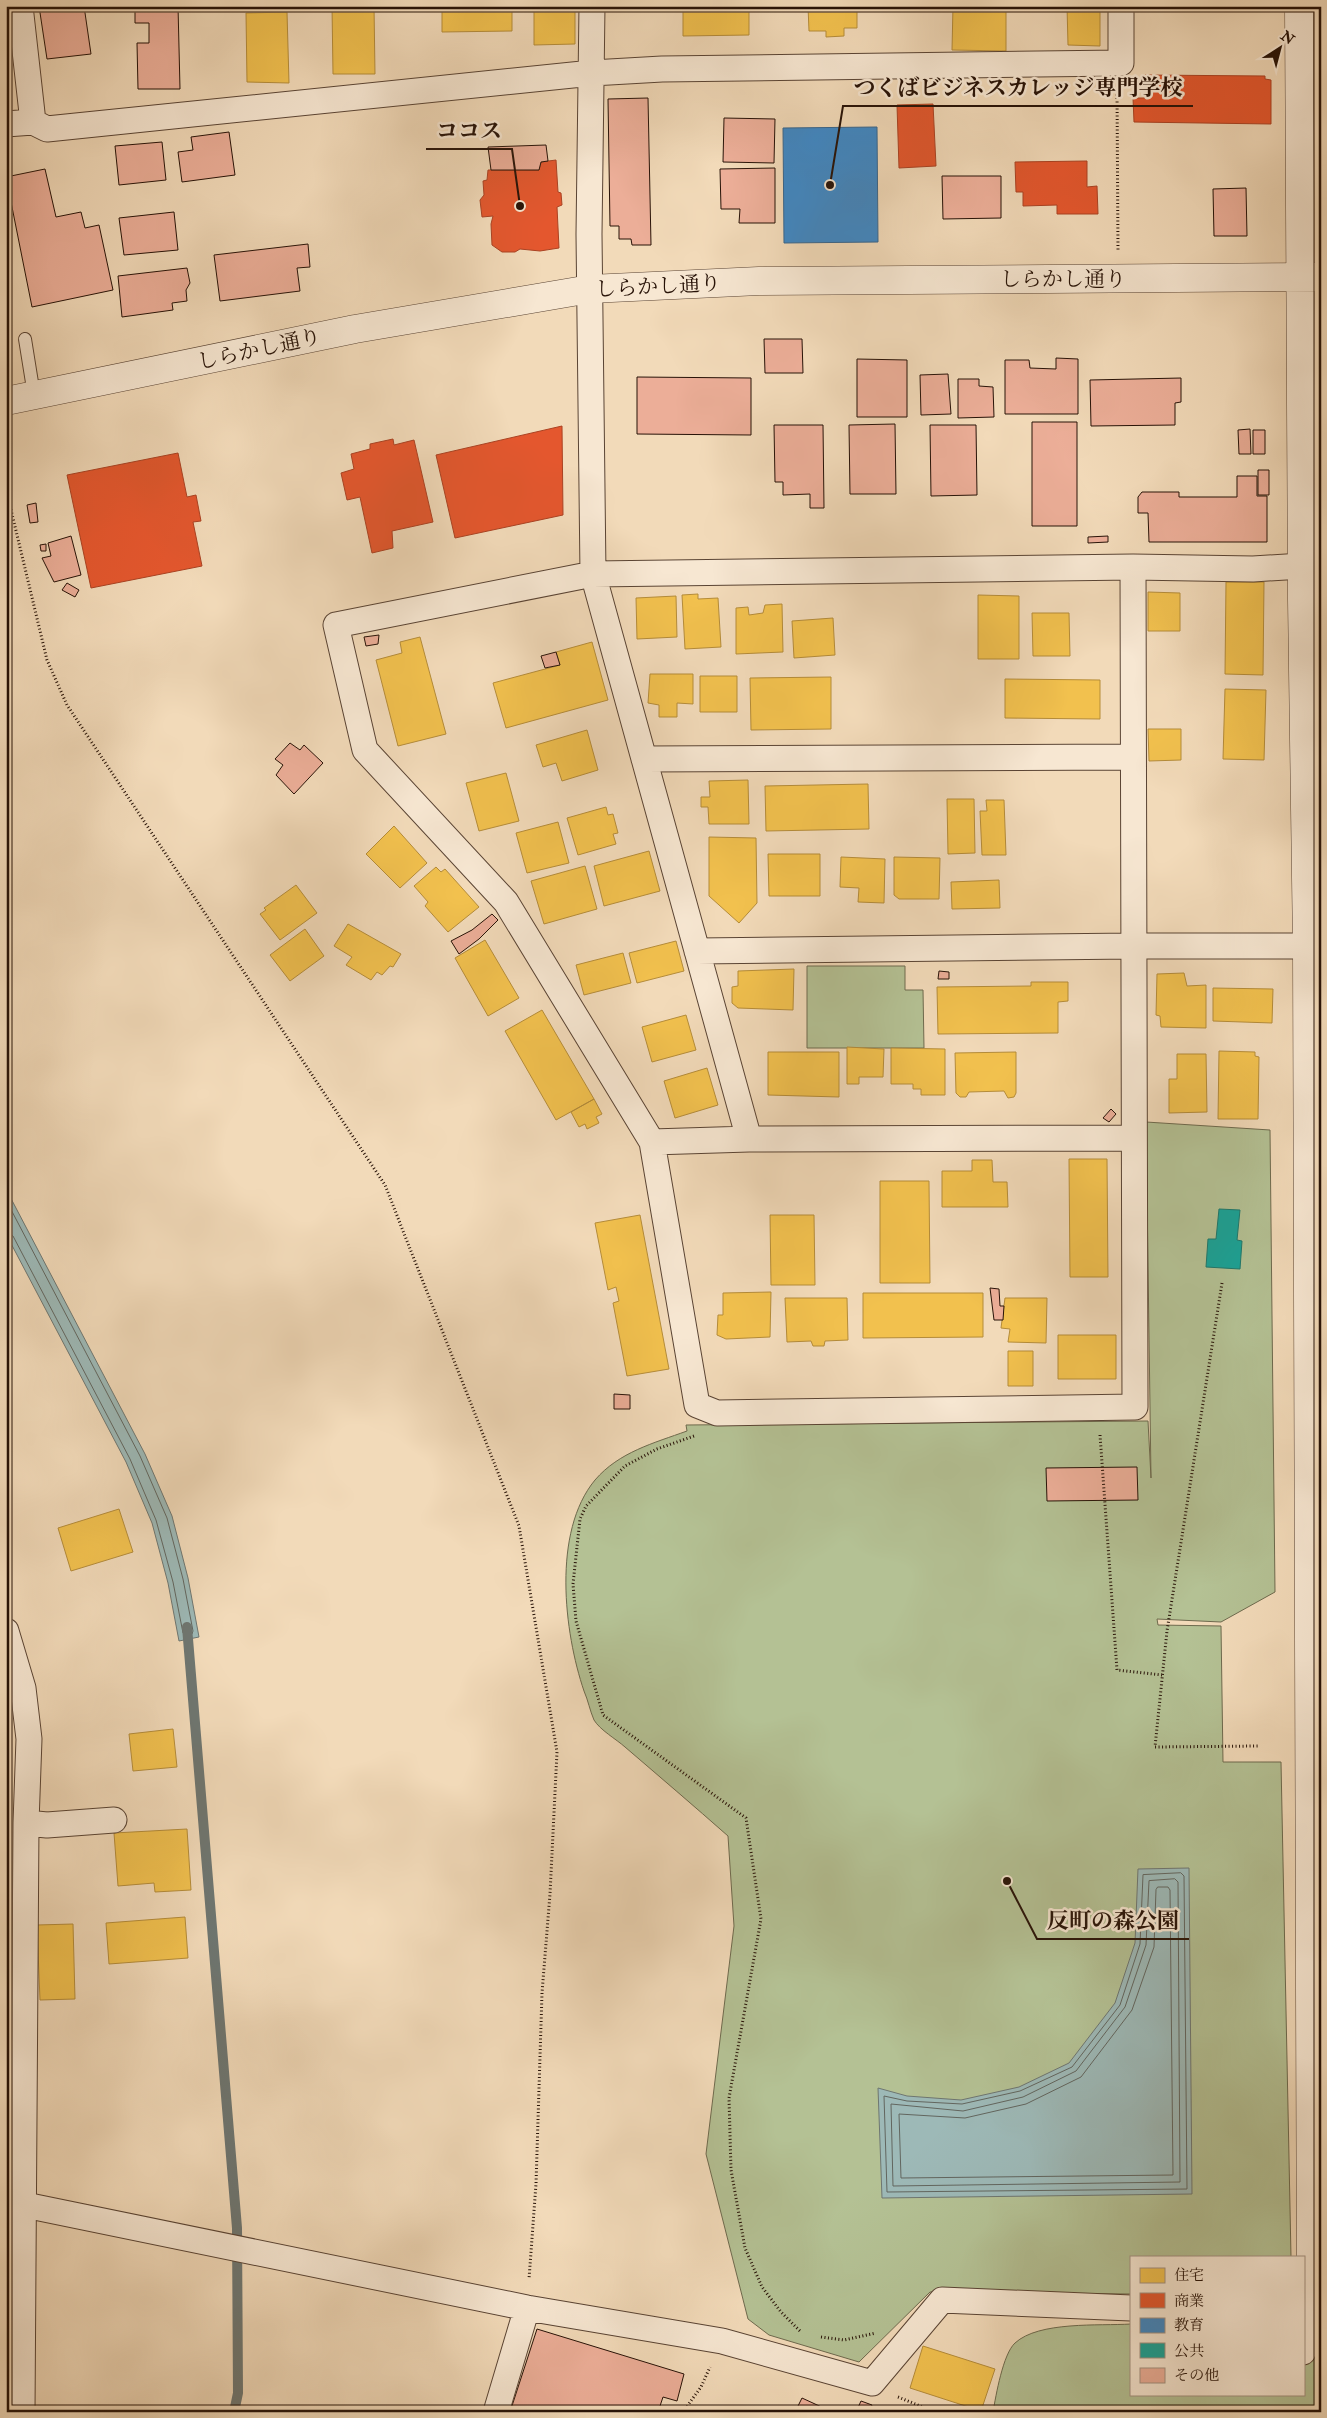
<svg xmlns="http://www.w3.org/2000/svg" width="1327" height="2418" font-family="'IM FELL Double Pica','Noto Serif JP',serif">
  <rect width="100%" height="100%" fill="#f2dab9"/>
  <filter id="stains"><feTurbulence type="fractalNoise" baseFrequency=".004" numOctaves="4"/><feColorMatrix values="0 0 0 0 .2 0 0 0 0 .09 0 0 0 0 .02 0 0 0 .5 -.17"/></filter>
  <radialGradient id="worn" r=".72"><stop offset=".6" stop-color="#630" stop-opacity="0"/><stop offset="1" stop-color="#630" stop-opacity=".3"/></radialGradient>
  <path fill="#b4c194" stroke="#6e6a4e" d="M807,966H905V990H923L924,1048H807Z
    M1146,1122L1270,1130L1275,1592L1221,1622L1157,1619L1158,1625L1221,1626L1223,1762H1281L1291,2257H1131V2294L930,2292L859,2362L769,2335L748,2319L706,2154L734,1926L728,1836C694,1806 660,1777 625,1747C616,1739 600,1730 594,1720C590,1711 588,1700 584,1691C564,1632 552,1532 595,1480C619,1452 654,1443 687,1431L686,1425L1148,1421L1151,1478Z
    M1131,2324V2394H1303V2344L1321,2347V2412H993C996,2395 1003,2354 1015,2343C1039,2321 1099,2326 1131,2324Z"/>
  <path fill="#9db9b7" stroke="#6e7671" d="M6,1189L145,1454L172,1516L188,1578L199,1637L179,1641L168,1583L152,1523L126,1462L6,1234Z
    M1189,1868L1192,2194L882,2198L878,2088L907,2096L961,2100L1019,2087L1069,2063L1115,2003L1135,1943L1138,1869Z"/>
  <path fill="#f2c14e" stroke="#b58c39" d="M332,6H374L375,74H333Z
    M442,6H512V31L442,32Z
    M534,6H575V44L534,45Z
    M683,6H749V35L683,36Z
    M808,6H857V28H844V36L826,37V31H809Z
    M953,6L1006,7V51L952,50Z
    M1067,6H1100V46L1068,45Z
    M287,12L289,83L247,82L246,13Z
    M1226,582H1264L1263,675L1225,674Z
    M1148,592L1180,593V631H1148Z
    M698,594V599L718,598L721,647L685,649L682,595Z
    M978,595L1019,596V659H978Z
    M676,596L677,637L637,639L636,598Z
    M782,604L783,652L736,654V608L748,607L749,615L763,613L765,605Z
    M1032,613H1069L1070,656H1033Z
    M833,618L835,655L794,658L792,621Z
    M420,637L446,734L398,746L376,660L402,653L400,642Z
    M592,642L608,700L506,728L493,683L560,665L556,652Z
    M650,674H693V704L677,703V717H659V705L648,703Z
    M700,676H737V712H700Z
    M831,677V729L751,730L750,678Z
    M1005,679L1100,680V719L1005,718Z
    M1225,689L1266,690L1264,760L1223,759Z
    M1148,729H1181V760L1149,761Z
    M587,730L598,770L562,781L556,763L543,767L536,745Z
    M506,773L519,821L479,831L466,783Z
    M748,780L749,824H709L708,807H701V797H710L709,781Z
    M868,784L869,829L766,831L765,786Z
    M947,799H974L975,853L948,854Z
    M986,800H1004L1006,855H982L980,811H987Z
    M606,807L608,815L613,814L618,833L613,834L616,844L578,855L567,818Z
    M558,822L569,863L527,873L516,833Z
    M394,826L427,863L400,888L366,854Z
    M709,837L756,838L757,903L739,923L709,896Z
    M649,851L660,891L604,906L594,866Z
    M768,854H820V896H769Z
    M841,857L885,859L884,903L858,902L859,888L840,887Z
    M894,857L940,858L939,899H899L894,895Z
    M585,866L597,909L544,924L531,881Z
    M436,867L441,872L445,869L479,907L448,932L425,906L428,902L414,886Z
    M999,880L1000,908L952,909L951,882Z
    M296,885L317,913L280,940L260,914L266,910L264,908Z
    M348,924L401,954L393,967L390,966L382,975L377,972L371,980L346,965L352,957L334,946Z
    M305,929L324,956L290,981L270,955Z
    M485,940L519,998L488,1016L455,958Z
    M676,941L684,971L637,983L629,953Z
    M623,953L631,983L584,995L576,965Z
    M794,969L793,1010L738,1008L732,1003V987L738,986V971Z
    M1184,973L1187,986L1206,985V1028L1161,1027L1160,1016L1156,1015L1157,974Z
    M1031,982H1068V1001L1058,1002V1033L938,1034L937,987L1031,986Z
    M1213,988L1273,989L1272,1023L1213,1021Z
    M542,1010L594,1099L556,1120L505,1031Z
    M686,1015L696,1050L652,1062L642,1027Z
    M847,1047L884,1049L883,1077H859V1084H847Z
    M891,1048L945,1049V1095H921V1089H913V1084H891Z
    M1219,1051L1255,1052V1056L1259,1057L1258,1119H1218Z
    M768,1052H839V1097L768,1095Z
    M1016,1052V1093L1014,1097L1008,1098L1004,1091L969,1092L966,1097H960L956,1093L955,1053Z
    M1177,1054H1206L1207,1112L1169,1113V1079H1177Z
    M707,1068L718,1105L675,1118L664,1081Z
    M594,1099L602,1114L596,1117L599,1123L587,1129L585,1124L579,1127L571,1112Z
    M1069,1159H1107L1108,1277H1070Z
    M972,1160H992L993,1182H1007L1008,1207H942V1171H972Z
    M880,1181H929L930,1283H880Z
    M640,1215L669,1369L627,1376L613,1303L619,1301L616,1287L608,1290L595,1223Z
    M770,1215H814L815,1285H771Z
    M771,1292L770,1337L726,1339L717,1335L718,1315H723V1293Z
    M863,1293H983V1337L863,1338Z
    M785,1298H847L848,1340L825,1341L824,1346H813L811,1341L787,1342Z
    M1005,1298H1047L1046,1343L1008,1342L1010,1329L1001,1328Z
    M1058,1335H1116V1379H1058Z
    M1008,1351H1033V1386H1008Z
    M119,1509L133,1552L71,1571L58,1528Z
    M173,1729L177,1767L133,1771L129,1734Z
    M187,1829L191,1890L155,1892L154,1883L118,1886L114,1833Z
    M185,1917L188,1958L109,1964L106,1923Z
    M73,1924L75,1999L40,2000L37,1925Z
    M923,2346L995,2369L981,2411L910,2388Z"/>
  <path fill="#e4572e" stroke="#ab4222" d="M1145,75L1265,76V79L1271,80V124L1134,122L1133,98H1146Z
    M933,104L936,166L899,168L897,105Z
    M556,160L558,192L561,193L562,205L557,207L559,248L540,251L520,249L515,252H502L492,245L491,224L493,216L482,217L480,200L484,195L483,181L487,180L488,170H539L541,162Z
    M1087,161V187L1097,186L1098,214H1057V205L1023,206V192H1016L1015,162Z
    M562,426L563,515L455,538L436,455Z
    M393,439L394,445L414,440L433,522L392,531L393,548L372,553L360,497L347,500L341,473L354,469L351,454L370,449V444Z
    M178,453L187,497L196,495L201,521L193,522L202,566L91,588L67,475Z"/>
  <path fill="#3f88c5" stroke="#38658c" d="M877,127L878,242L784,243L783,128Z"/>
  <path fill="#17a398" stroke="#1c786c" d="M1219,1209L1240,1210L1237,1240L1242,1241L1240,1269L1206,1267L1208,1239H1216Z"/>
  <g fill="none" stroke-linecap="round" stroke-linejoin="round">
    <path stroke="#62665f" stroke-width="1" d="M6,1200L140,1456L167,1518L183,1579L193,1631L192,1634L183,1633L173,1582L156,1520L130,1459L13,1236L6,1233
      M1181,1873L1184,1876L1187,2189L887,2192L884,2096L907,2101L962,2104L1020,2091L1072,2067L1120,2005L1140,1944L1143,1875Z
      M1175,1879L1178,1882L1180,2182L893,2186L891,2104L963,2111L1023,2097L1076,2071L1125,2007L1146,1945L1149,1881Z
      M1158,1887H1168L1170,1890L1173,2175L901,2178L899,2114L965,2118L1026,2104L1081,2077L1132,2010L1154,1947L1156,1890Z"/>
    <path stroke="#6e7671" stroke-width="10" d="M187,1627L237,2228L238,2393L234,2412"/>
  </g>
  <path fill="#ecae98" stroke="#271207" d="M39,6H84L91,54L47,59Z
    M135,6H178L180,89H138L137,43H149V23H135Z
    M648,98L651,245H632L631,239H619V226H610L608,99Z
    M724,118L775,119L774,163L723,162Z
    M229,132L235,175L182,182L178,152L193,150L191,137Z
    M162,142L166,180L119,185L115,146Z
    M546,145L548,161L541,162L539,170H491L488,147Z
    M775,168V223H739L740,209H721L720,169Z
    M45,169L56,217L81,212L85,228L99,225L113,290L32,307L6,177Z
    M942,176H1001V218L943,219Z
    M1246,188L1247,236H1214L1213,189Z
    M174,212L178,250L124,255L119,218Z
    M308,244L310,267L297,268L300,291L220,301L214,255Z
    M187,268L190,283L186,290L187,301L172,303L173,310L122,317L118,276Z
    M764,339H802L803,373H765Z
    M1056,358L1078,359V414H1005V360H1029L1030,368L1056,369Z
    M857,359L907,360V417H857Z
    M948,374L951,414L921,415L920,375Z
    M637,377L751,378V435L637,434Z
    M1181,378V402L1175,403V425L1091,426L1090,380Z
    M958,379H979V386L993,387L994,417L958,418Z
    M1032,422H1077V526H1032Z
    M895,424L896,494H850L849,425Z
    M774,425H823L824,508H810V494L783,495V482H775Z
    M930,425H976L977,495L931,496Z
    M1250,429L1251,454H1239L1238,430Z
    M1253,430H1265V454H1253Z
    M1258,470H1269V495H1258Z
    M1237,476H1257V496H1267V542H1149L1148,513H1138V497L1142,492H1179V497H1237Z
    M36,503L38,522L30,523L27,505Z
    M71,536L81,575L54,582L42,558L51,556L48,543Z
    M1108,536V542L1088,543V537Z
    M46,544V551H41L40,545Z
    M67,583L79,590L75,597L62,590Z
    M379,635L378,644L366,646L364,637Z
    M556,652L560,665L545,668L541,656Z
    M290,743L300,750L304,745L323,763L294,794L276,775L283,765L275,759Z
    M492,914L498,920L479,939L459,954L451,941L472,930Z
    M939,971L949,972V979H938Z
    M1111,1109L1116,1114L1109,1122L1103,1118Z
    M990,1288L999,1289L1000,1306H1004L1003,1320H994Z
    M614,1394L630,1395V1409H614Z
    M1137,1467L1138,1500L1047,1501L1046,1468Z
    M537,2329L684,2374L677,2401L663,2397L658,2412H510Z
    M802,2398L828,2410L827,2412H795Z
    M861,2401L872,2405L869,2412H856Z"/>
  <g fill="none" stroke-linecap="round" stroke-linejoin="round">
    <defs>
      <path id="service" d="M25,339L34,395"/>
      <path id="minor" d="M20,6L33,122
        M592,6L589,234L593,574L749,1139
        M6,124L33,122L47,129L592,73L662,69L1121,63V6
        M1133,567L1135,1407L717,1413L697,1405L652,1142L506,902L365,750L336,625L593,574L1133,567L1253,569L1302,566
        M644,759L1133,757
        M697,951L1133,946H1307
        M652,1142L749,1139L1133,1138
        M6,1631L23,1688L29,1739L26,1823L22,2412
        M26,1823L47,1825L114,1820
        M25,2205L527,2308L722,2341L872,2383L942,2300L1131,2308
        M1303,2352L1311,2332
        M496,2412L527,2308"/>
      <path id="tertiary" d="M1299,6L1302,600L1307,946L1311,2332
        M6,401L355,329L590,289L759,281L1321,277"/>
    </defs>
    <use href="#service" stroke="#5a4434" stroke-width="14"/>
    <use href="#minor" stroke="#5a4434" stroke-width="27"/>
    <use href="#tertiary" stroke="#5a4434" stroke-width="29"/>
    <path stroke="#271207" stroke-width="3" stroke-dasharray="1 2.5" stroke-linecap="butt" d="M1117,91L1118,250
      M6,489L47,660L67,705L385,1185L519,1526L557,1752L550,1894L542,1993L536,2184L529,2279
      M1222,1283L1167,1631L1155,1747L1259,1746
      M1100,1435L1117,1670L1162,1675
      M694,1436L657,1449L625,1466L586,1506L580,1519L573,1584L576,1621L603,1715L746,1818L761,1919L729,2098L731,2170L745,2248L762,2287L781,2312L801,2332
      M821,2337L844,2340L876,2333
      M898,2397L935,2412
      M683,2412L701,2387L710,2367"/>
    <use href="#service" stroke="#f7e7d2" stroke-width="12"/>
    <use href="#minor" stroke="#f7e7d2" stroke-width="25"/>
    <use href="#tertiary" stroke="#f7e7d2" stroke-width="28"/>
  </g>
  <g text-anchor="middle" stroke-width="5" stroke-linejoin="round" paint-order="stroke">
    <g font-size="21" fill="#271207" stroke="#f7e7d2">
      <text x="1063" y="286">しらかし通り</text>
      <text transform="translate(658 286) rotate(-3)" y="7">しらかし通り</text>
      <text transform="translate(259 349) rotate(-12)" y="7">しらかし通り</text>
    </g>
  </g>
  <path fill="none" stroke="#271207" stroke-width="2" d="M830 185L843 106H1193M520 206L512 149H426M1007 1881L1037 1939H1189"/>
  <g fill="#271207" stroke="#f7e7d2" stroke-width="2">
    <circle cx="830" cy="185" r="5"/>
    <circle cx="520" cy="206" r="5"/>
    <circle cx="1007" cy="1881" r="5"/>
  </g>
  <g font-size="22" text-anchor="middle" font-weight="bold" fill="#271207" stroke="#f7e7d2" stroke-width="5" stroke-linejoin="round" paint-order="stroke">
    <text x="1018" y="95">つくばビジネスカレッジ専門学校</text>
    <text x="469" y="138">ココス</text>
    <text x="1113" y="1928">反町の森公園</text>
  </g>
  <rect width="1327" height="2418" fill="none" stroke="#f2dab9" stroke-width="25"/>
  <rect x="8" y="8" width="1312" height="2403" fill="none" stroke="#271207" stroke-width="2.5"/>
  <rect x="12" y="12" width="1302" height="2393" fill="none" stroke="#271207"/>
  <rect x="1130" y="2256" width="175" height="140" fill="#f7e7d2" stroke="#a49281"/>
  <rect x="1140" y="2268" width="25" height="15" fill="#f2c14e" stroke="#a49281"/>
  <text x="1174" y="2280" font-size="15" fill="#271207">住宅</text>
  <rect x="1140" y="2293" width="25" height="15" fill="#e4572e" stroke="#a49281"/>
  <text x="1174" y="2306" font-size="15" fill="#271207">商業</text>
  <rect x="1140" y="2318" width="25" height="15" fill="#3f88c5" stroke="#a49281"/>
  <text x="1174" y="2330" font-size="15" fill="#271207">教育</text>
  <rect x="1140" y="2343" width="25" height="15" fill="#17a398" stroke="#a49281"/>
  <text x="1174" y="2356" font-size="15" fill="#271207">公共</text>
  <rect x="1140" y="2368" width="25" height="15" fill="#ecae98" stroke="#a49281"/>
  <text x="1174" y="2380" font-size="15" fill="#271207">その他</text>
  <g transform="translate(1280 48) rotate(36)" stroke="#f7e7d2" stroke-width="4" paint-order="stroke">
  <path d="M0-4L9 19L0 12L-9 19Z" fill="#271207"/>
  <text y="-8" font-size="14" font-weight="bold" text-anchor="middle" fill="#271207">N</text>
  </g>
  <rect width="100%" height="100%" filter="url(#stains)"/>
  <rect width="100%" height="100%" fill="url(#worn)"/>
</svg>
